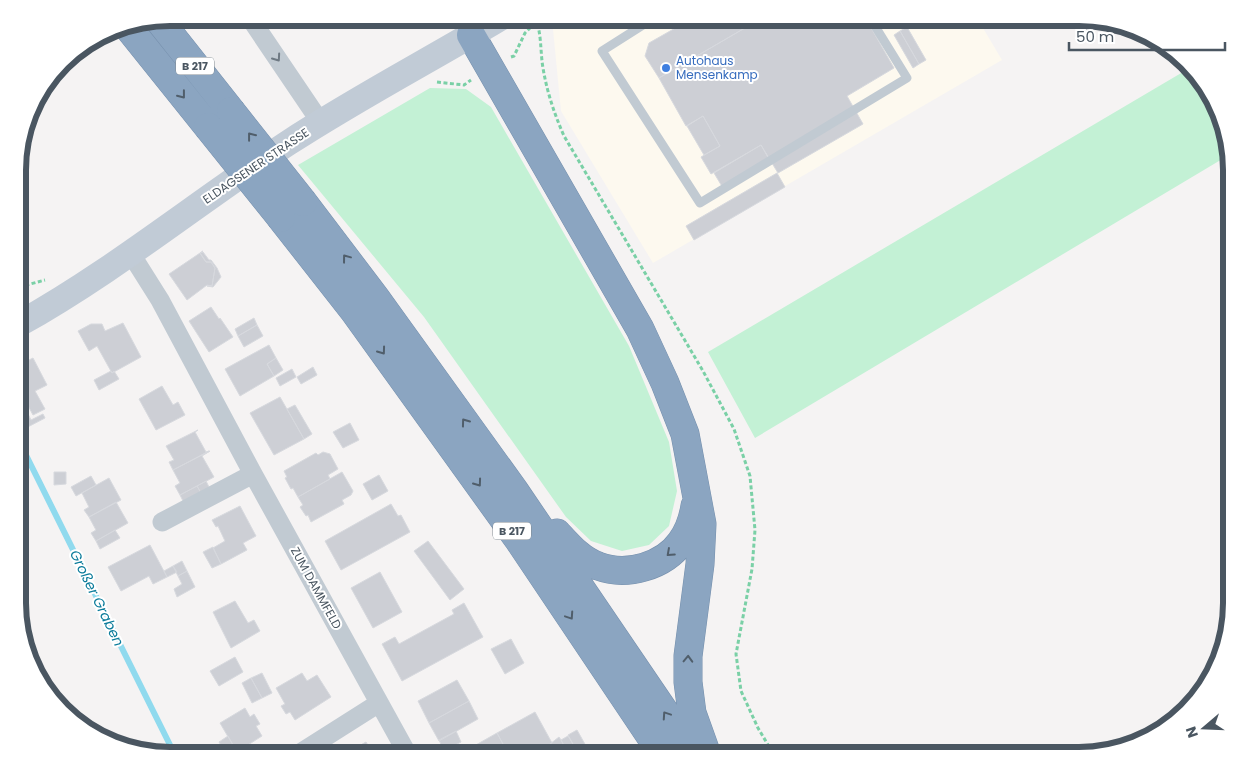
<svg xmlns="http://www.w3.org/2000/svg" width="1249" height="773" font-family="Poppins,sans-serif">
  <rect width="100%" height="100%" fill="#f5f3f3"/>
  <path fill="#fdf9ef" d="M554,18H977L1002,60L653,263L561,111L552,19Z"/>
  <path fill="#c3f1d5" d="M1188,69L1211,94L1229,155L755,438L708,352Z
    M430,88L466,89L491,107L629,346L669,442L677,491L669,526L649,545L622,551L591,541L566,517L424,317L298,165Z"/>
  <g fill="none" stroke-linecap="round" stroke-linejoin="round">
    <path stroke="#90daee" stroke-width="6" d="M19,441L175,755"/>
  </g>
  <path fill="#cdcfd5" stroke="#d7d9de" d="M422,18H440L427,25Z
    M693,18H762L659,78L645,56L649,43Z
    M762,18H843L850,29L866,19L894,68L847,96L863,124L778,173L761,145L711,174L701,157L720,146L703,116L686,126L659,78Z
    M884,18H892L896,24L890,28Z
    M907,27L926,60L919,64L900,31Z
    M900,31L919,64L913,68L894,35Z
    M703,116L720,146L704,155L687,126Z
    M761,145L770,161L723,188L714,173Z
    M777,173L785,187L694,240L686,226Z
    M203,251L200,253L206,262H211L215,268L212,286L207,285L187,300L169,274Z
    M203,252L209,260H211L217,268L221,277L213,287L207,286H212L215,268L211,262H206L200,253Z
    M211,307L219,319L220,318L233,337L209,352L189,321Z
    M254,318L257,325L238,336L235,329Z
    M123,323L141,357L112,373L97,346L89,351L78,331L91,324H102L105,331Z
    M257,325L263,336L244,347L238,336Z
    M269,345L276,358L267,364L274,376L240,396L225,369Z
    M33,358L47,385L35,391L45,409L33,415L19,389V365Z
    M276,358L283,370L274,376L267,364Z
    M313,367L317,375L301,384L297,377Z
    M292,369L296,377L280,386L276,378Z
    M111,371L112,373L114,371L119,379L99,390L94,380Z
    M162,386L173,405L178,402L185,415L156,430L139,399Z
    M280,397L304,439L274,455L250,413Z
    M295,405L312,434L304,439L287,409Z
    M25,408L31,420L43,414L45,418L22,430L19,423V412Z
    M350,423L359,440L343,448L333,432Z
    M198,430L195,432L206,452L209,451L173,470L169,462L174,460L166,446Z
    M210,451L202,456L214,477L180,495L175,486L180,483L173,470Z
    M323,452L330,454L338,469L328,475L330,479L298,497L293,488L291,489L285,478L287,477L284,471L316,453L318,455Z
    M54,472H66V484L54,485Z
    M342,472L353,491L351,495L342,500L344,504L311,522L308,515L306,516L300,507L303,505L298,497Z
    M379,475L388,491L372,500L363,484Z
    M91,476L96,485L76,496L71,487Z
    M109,478L121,500L89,517L84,510L89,507L82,493Z
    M206,481L210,489L201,493L197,486Z
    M197,486L201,493L184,503L180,495Z
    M116,502L128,523L96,541L91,533L96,530L89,517Z
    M391,504L398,516L401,515L410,532L341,570L325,541Z
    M240,506L256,536L243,543L247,550L221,564L213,548L225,541L218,526L216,527L212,520Z
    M115,530L120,538L100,549L96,541Z
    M428,541L464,589L450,600L414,551Z
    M150,545L167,577L153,584L149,576L121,591L108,567Z
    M213,547L221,564L212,568L203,552Z
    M182,561L187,571L178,576L173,566Z
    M173,566L177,572L167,577L164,571Z
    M187,571L195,587L177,597L174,589L182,584L178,576Z
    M380,572L402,612L373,628L351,588Z
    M235,601L248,623L254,620L260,631L231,648L213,612Z
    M464,603L483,637L402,681L382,644L395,637L399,644L454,614L452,610Z
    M511,639L524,663L505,674L491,649Z
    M235,657L243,672L219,686L210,671Z
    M262,673L272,693L262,698L251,678Z
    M302,673L307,681L317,675L331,697L295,720L290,712L286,714L281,706L285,704L276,688Z
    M251,678L262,698L252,703L242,683Z
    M457,680L469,701L429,723L418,701Z
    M469,701L478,719L439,741L429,723Z
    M245,708L250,717L254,714L260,724L256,726L262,736L237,752L220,723Z
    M535,712L552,743L529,755H509L497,733Z
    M577,730L586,746L577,751L568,735Z
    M456,731L461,742L444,751L439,740Z
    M497,733L509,755H470L467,750Z
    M228,736L236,750L227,755L219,742Z
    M568,736L577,751L569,755L561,740Z
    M559,737L561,740L569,755H556L550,744Z
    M366,742L374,755H343Z"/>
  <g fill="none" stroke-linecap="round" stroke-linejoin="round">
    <defs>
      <path id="highway" d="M159,20L231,111
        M127,26L208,127
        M471,35L640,329L665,383L685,434L702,524L700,564L688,656V682L692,713L707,755
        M303,202L375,297L514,490L694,755
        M281,218L354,311L518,539L663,755
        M557,533C569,546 581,560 598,566C627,577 664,566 681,542C689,531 693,519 695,506"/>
    </defs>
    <use href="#highway" stroke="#7690ad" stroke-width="29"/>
    <path stroke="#7ad0a6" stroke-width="3" stroke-dasharray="4 2.5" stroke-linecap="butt" d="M535,18C542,33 540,51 543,68C547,92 554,113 564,136L703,371L734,429L750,476L755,530L752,569L736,654L741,691L758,728L774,755
      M511,57L514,56L525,33L540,18
      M437,82L464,85L471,80
      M19,287L45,280"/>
    <path stroke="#c1cad2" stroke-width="9" d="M654,18L602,51L700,203L907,78L870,18"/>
    <path stroke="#c1cad2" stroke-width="19" d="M250,18L321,123
      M131,254L160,300L253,474L408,755
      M162,522L253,474
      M297,755L379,703"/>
    <path stroke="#c1cbd6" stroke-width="26" d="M19,324C114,271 198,202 288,143C357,98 430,60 500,18"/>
    <use href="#highway" stroke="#8ba5c1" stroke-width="28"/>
    <defs>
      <path id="highway-bridge" d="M231,111L303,202
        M208,127L281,218"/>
    </defs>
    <use href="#highway-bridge" stroke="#7690ad" stroke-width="29" stroke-linecap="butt"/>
    <use href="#highway-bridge" stroke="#8ba5c1" stroke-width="28"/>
  </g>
  <defs><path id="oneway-chevron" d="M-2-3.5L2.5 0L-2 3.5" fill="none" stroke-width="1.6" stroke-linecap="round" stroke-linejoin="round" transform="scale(1.25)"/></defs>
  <use stroke="#6e7983" href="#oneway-chevron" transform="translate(277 58) rotate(55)"/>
  <g stroke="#505e6b">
    <use href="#oneway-chevron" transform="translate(182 95) rotate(52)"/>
    <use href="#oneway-chevron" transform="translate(251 136) rotate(-128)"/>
    <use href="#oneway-chevron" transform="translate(346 258) rotate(-127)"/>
    <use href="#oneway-chevron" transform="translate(382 351) rotate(54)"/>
    <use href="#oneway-chevron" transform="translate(465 422) rotate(-126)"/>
    <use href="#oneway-chevron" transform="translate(478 483) rotate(54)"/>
    <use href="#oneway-chevron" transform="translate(670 553) rotate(138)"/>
    <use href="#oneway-chevron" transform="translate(570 616) rotate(56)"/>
    <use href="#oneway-chevron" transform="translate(688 659) rotate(-88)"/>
    <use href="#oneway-chevron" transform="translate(666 715) rotate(-124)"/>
  </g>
  <circle fill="#3f7fe0" stroke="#fff" stroke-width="2" cx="666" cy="68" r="5"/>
  <g text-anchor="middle" stroke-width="4" stroke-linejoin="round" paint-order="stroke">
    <g fill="#fff" stroke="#808990" stroke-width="1">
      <rect x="176" y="57.5" width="38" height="17" rx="4"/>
      <rect x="493" y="522.5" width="38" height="17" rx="4"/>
    </g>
    <g font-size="11" font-weight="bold" fill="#4a5661">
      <text x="195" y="70">B 217</text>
      <text x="512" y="535">B 217</text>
    </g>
    <g font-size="12" fill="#366cbe" stroke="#fff" text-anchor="start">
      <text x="676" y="65">Autohaus<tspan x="676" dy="14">Mensenkamp</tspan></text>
    </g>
    <g font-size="12" fill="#4a5661" stroke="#fff">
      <text transform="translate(256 166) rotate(-34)" y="4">ELDAGSENER STRASSE</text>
      <text transform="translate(316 588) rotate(61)" y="4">ZUM DAMMFELD</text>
    </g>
    <g font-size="14" font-style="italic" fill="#0c7c9b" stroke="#fff">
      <text transform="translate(97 598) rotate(64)" y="5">Großer Graben</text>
    </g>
  </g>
  <path d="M0 0H1249V773H0ZM170 26H1079A144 144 0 0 1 1223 170V603A144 144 0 0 1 1079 747H170A144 144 0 0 1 26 603V170A144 144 0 0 1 170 26Z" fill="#fff" fill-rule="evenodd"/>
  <path fill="none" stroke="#4a5661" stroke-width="6" d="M170 26H1079A144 144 0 0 1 1223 170V603A144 144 0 0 1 1079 747H170A144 144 0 0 1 26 603V170A144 144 0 0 1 170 26Z"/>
  <g transform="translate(1204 728) rotate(251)" stroke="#ffffff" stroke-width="4" paint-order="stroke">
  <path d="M0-4L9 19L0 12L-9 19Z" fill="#4a5661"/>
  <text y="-8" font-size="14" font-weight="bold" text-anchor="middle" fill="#4a5661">N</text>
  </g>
  <path d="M1069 42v8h156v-8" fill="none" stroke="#4a5661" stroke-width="2.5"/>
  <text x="1076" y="42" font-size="15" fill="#4a5661" stroke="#ffffff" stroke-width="4" paint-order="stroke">50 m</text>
</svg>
